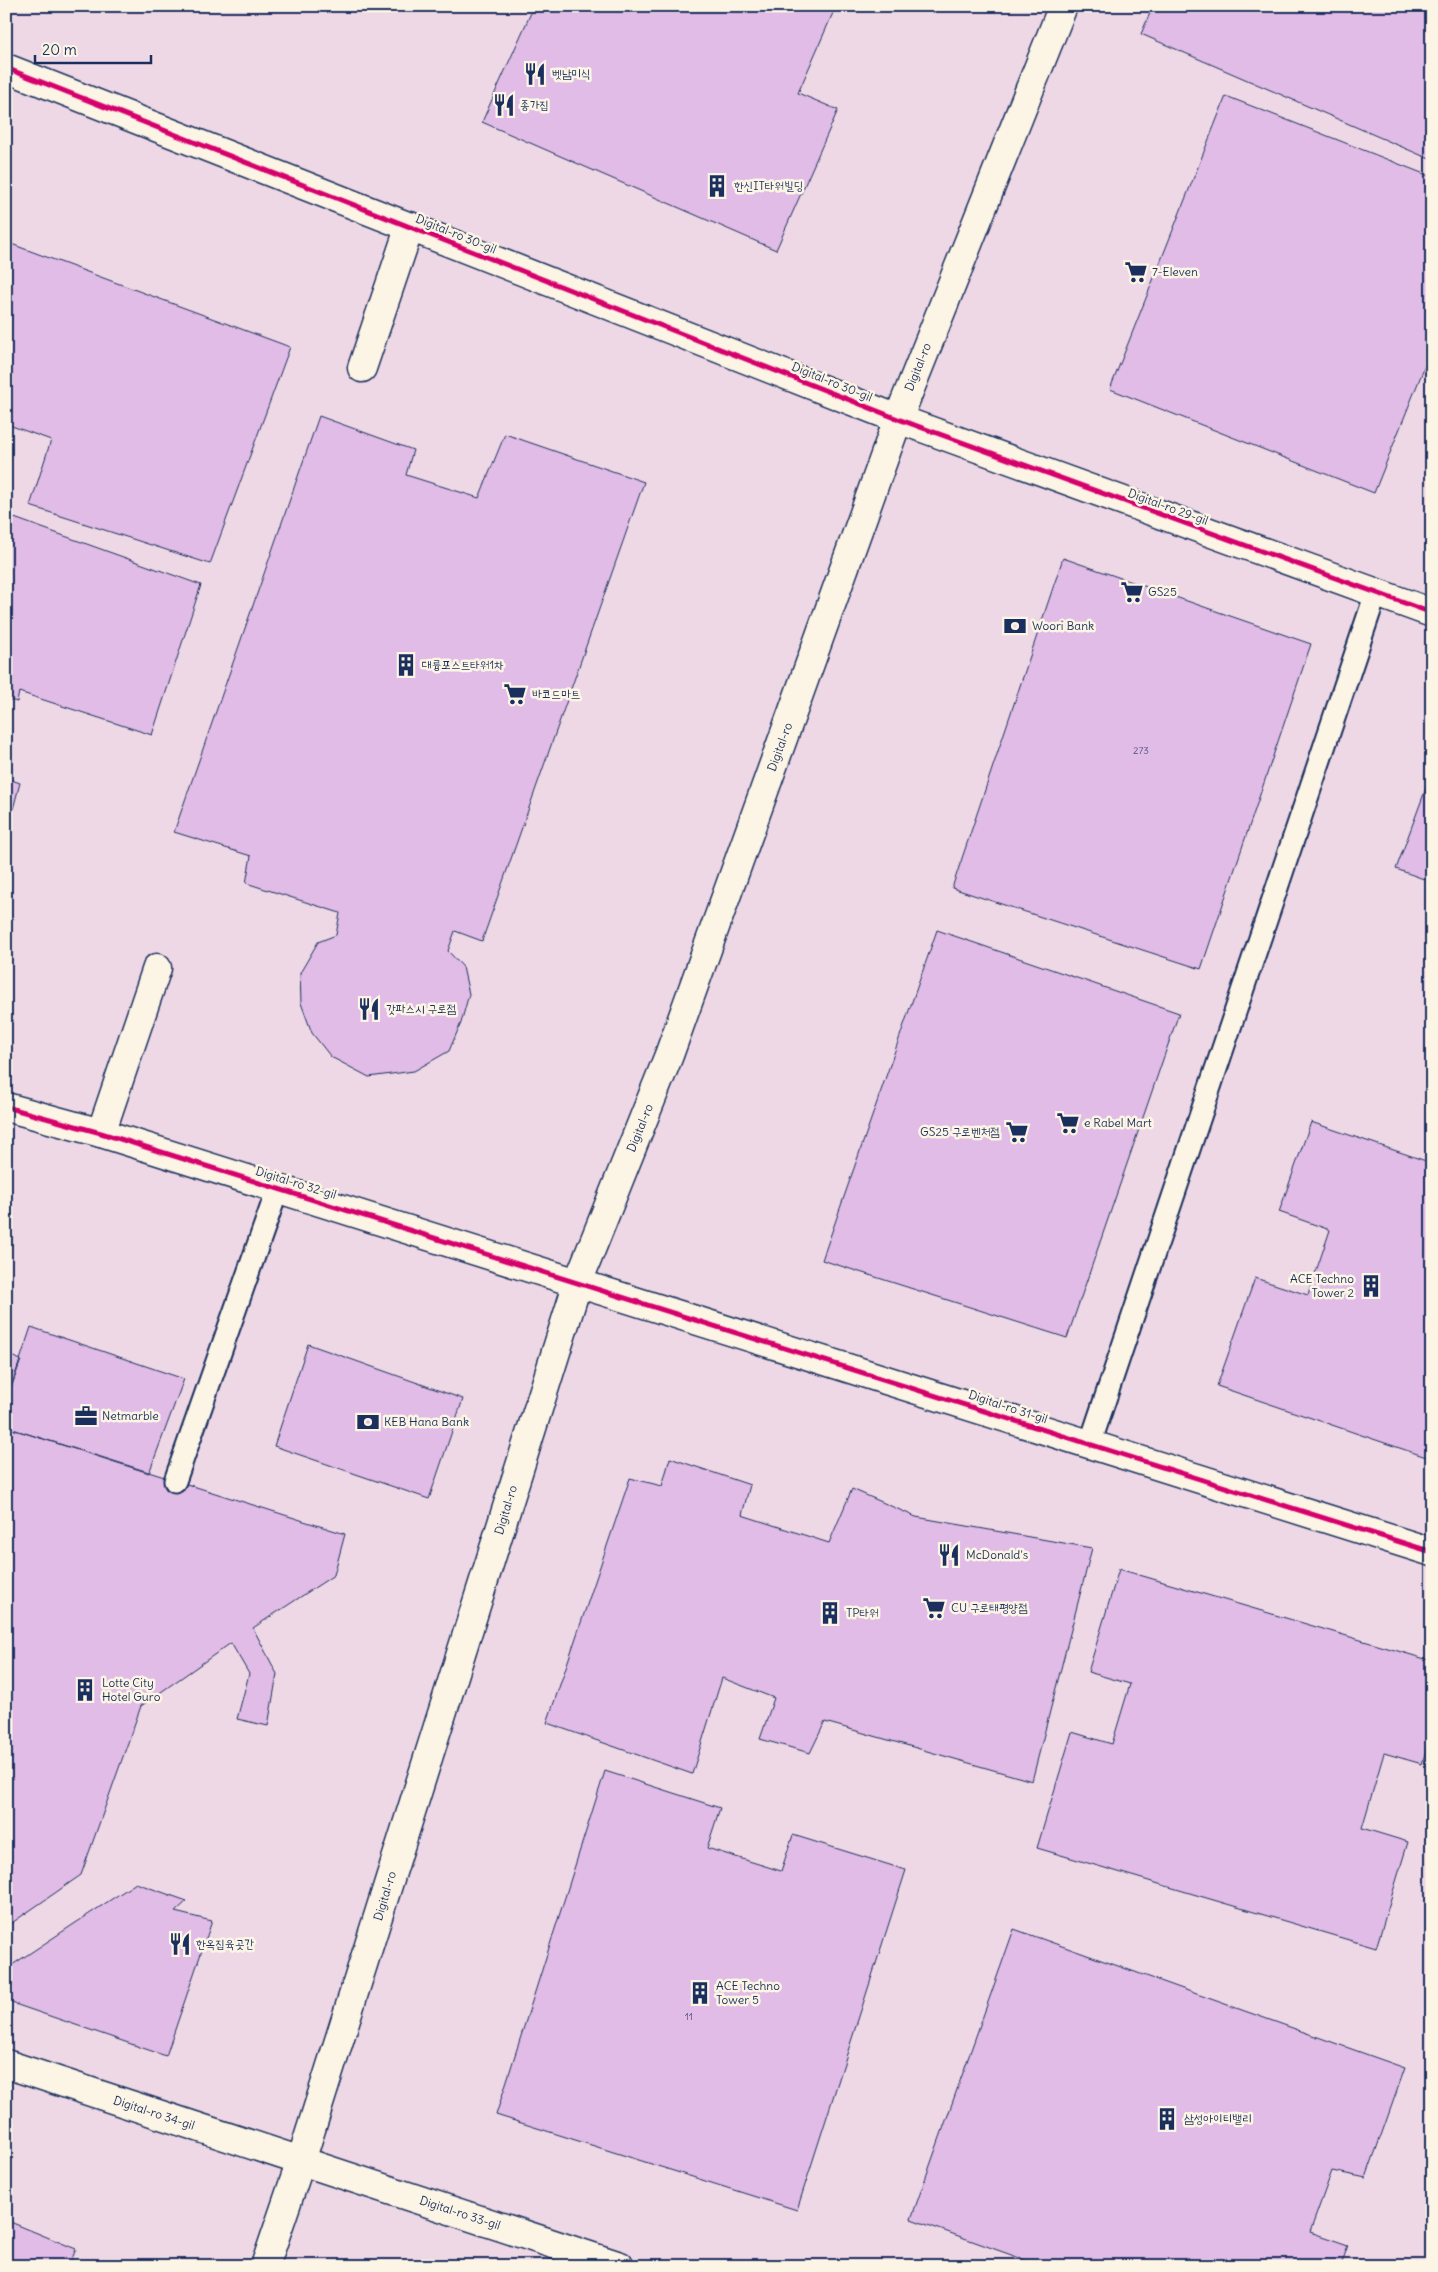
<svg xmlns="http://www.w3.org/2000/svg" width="1438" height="2272" font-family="Delius,'Poor Story',sans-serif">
  <rect width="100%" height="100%" fill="#f4e4e5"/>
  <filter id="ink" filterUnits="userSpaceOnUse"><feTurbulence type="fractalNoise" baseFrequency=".02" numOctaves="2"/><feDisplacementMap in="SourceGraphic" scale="10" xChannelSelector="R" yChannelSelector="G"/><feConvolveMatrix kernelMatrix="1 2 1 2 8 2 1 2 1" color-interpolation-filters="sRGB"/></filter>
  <g filter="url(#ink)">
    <path fill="#eed8e5" d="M6,6H1432V2266H6Z"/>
    <path fill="#e0bce6" stroke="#1b2f5e" d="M534,6H578L594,13L597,6H836L798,93L838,110L776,250L482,122Z
      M1153,6H1432V160L1141,34Z
      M1226,96L1432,177V348L1374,493L1110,389Z
      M6,242L290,347L210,564L30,506L51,440L6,424Z
      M319,416L413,450L406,475L479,498L505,434L644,482L482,941L455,931L448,951L463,967L469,994L461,1023L449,1051L414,1071L369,1077L331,1057L312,1033L301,1003L300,973L318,942L336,935L340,913L246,883L251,856L174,832Z
      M6,515L201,585L152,735L19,692L17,702L6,699Z
      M1063,558L1311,644L1201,969L952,888Z
      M1432,772V882L1396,869Z
      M6,778L20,783L6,835Z
      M937,930L1179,1013L1067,1338L822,1260Z
      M1311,1122L1432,1163V1459L1217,1386L1255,1278L1308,1295L1330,1230L1279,1212Z
      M31,1327L184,1379L149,1473L6,1427V1402Z
      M308,1344L463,1399L429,1499L274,1446Z
      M6,1354L21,1360L6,1402Z
      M6,1427L345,1534L334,1575L253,1628L277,1674L268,1726L237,1719L249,1674L231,1643L141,1706L81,1875L6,1927Z
      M670,1458L750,1485L742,1515L829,1543L852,1489L916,1517L1092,1548L1032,1781L825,1722L810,1753L760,1739L774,1698L722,1678L692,1774L547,1723L630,1478L662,1486Z
      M1119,1569L1432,1661V1730L1422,1764L1384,1753L1362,1828L1408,1842L1376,1948L1037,1848L1072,1732L1112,1744L1130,1684L1088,1672Z
      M605,1771L720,1808L707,1848L781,1871L793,1835L906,1870L797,2210L496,2115Z
      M136,1883L187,1901L175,1912L212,1921L166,2056L6,2001V1969Z
      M1014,1929L1405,2068L1366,2178L1332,2171L1310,2232L1348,2245L1341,2266H1042L911,2219Z
      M8,2221L76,2249L69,2266H6Z"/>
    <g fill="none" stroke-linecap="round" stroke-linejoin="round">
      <defs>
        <path id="service" d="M1090,1444L1376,593
          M175,1481L278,1188"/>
        <path id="minor" d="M6,68L898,419L1432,613
          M362,368L410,226
          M101,1133L157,968
          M301,2161L620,2266"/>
        <path id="tertiary" d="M6,1107L101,1133L1432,1552
          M6,2064L301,2161"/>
        <path id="secondary" d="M265,2266L301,2161L578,1282L669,1055L898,419L1063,6"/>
      </defs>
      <use href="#service" stroke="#1b2f5e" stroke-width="25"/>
      <use href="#minor" stroke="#1b2f5e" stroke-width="31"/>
      <use href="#tertiary" stroke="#1b2f5e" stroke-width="31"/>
      <use href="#secondary" stroke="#1b2f5e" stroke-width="31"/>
      <use href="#service" stroke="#fcf5e5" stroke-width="21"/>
      <use href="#minor" stroke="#fcf5e5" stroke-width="28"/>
      <use href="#tertiary" stroke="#fcf5e5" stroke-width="28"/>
      <use href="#secondary" stroke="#fcf5e5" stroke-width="28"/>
      <defs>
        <path id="cycleway" d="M6,68L898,419L1432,613
          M6,1107L101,1133L1432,1552"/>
      </defs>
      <use href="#cycleway" stroke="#fcf5e5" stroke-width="8"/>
      <use href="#cycleway" stroke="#d6006c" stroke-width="5"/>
    </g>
  </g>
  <defs>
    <symbol id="restaurant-bare" viewBox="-9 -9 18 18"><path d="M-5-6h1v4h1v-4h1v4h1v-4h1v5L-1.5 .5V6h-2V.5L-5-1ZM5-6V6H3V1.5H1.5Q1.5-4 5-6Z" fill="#1b2f5e" stroke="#fcf5e5" stroke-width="2.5" paint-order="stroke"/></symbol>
    <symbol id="building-bare" viewBox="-9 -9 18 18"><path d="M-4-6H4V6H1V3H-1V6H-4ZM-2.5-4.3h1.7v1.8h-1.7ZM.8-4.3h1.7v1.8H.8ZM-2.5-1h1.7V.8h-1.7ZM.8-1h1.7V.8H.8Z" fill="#1b2f5e" stroke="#fcf5e5" stroke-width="2.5" paint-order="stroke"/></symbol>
    <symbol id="supermarket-bare" viewBox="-9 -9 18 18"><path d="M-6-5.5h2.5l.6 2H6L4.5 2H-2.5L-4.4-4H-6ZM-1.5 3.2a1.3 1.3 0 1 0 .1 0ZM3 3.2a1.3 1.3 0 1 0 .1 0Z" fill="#1b2f5e" stroke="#fcf5e5" stroke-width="2.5" paint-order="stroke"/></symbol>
    <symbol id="bank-bare" viewBox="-9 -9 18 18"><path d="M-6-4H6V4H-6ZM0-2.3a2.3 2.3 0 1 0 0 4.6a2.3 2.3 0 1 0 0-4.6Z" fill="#1b2f5e" stroke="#fcf5e5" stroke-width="2.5" paint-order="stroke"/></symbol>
    <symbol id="office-bare" viewBox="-9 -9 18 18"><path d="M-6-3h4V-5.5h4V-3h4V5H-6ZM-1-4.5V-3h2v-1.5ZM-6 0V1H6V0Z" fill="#1b2f5e" stroke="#fcf5e5" stroke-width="2.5" paint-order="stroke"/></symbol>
  </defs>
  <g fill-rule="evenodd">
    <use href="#restaurant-bare" x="519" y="58" width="32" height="32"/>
    <use href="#restaurant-bare" x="488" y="89" width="32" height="32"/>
    <use href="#building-bare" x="701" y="170" width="32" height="32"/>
    <use href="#supermarket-bare" x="1120" y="256" width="32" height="32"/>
    <use href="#supermarket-bare" x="1116" y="576" width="32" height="32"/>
    <use href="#bank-bare" x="999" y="610" width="32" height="32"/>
    <use href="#building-bare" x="390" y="649" width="32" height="32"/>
    <use href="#supermarket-bare" x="499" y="678" width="32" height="32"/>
    <use href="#restaurant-bare" x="353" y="993" width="32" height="32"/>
    <use href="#supermarket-bare" x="1052" y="1107" width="32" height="32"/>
    <use href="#supermarket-bare" x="1001" y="1116" width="32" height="32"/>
    <use href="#building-bare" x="1355" y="1270" width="32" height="32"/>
    <use href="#office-bare" x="70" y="1400" width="32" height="32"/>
    <use href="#bank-bare" x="352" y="1406" width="32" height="32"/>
    <use href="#restaurant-bare" x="933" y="1539" width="32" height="32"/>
    <use href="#supermarket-bare" x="918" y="1592" width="32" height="32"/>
    <use href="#building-bare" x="814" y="1597" width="32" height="32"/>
    <use href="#building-bare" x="69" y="1674" width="32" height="32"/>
    <use href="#restaurant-bare" x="164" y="1928" width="32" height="32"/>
    <use href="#building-bare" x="684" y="1977" width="32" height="32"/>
    <use href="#building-bare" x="1151" y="2103" width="32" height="32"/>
  </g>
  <g text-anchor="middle" stroke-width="5" stroke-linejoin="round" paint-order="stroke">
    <g font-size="10" fill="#4c5280">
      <text x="1141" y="754">273</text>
      <text x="689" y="2020">11</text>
    </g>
    <g font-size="12" fill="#1b2f5e" stroke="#fcf5e5" text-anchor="start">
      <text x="552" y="78">벳남미식</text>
      <text x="520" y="109">종가집</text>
      <text x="734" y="190">한신IT타워빌딩</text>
      <text x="1152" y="276">7-Eleven</text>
      <text x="1148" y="596">GS25</text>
      <text x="1032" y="630">Woori Bank</text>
      <text x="422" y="669">대륭포스트타워1차</text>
      <text x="532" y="698">바코드마트</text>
      <text x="386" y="1013">갓파스시 구로점</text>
      <text x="1084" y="1127">e Rabel Mart</text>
      <text x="1000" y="1136" text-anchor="end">GS25 구로벤처점</text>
      <text x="1354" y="1283" text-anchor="end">ACE Techno<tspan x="1354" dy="14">Tower 2</tspan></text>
      <text x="102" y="1420">Netmarble</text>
      <text x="384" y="1426">KEB Hana Bank</text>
      <text x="966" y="1559">McDonald's</text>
      <text x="951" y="1612">CU 구로태평양점</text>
      <text x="846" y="1617">TP타워</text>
      <text x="102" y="1687">Lotte City<tspan x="102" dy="14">Hotel Guro</tspan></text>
      <text x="196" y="1948">한옥집육곳간</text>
      <text x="716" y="1990">ACE Techno<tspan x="716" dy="14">Tower 5</tspan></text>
      <text x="1184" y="2123">삼성아이티밸리</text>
    </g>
    <g font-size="12" fill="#1b2f5e" stroke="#fcf5e5">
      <text transform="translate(456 234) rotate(22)" y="4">Digital-ro 30-gil</text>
      <text transform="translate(918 367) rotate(-68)" y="4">Digital-ro</text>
      <text transform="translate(832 382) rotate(22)" y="4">Digital-ro 30-gil</text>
      <text transform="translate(1168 507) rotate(20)" y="4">Digital-ro 29-gil</text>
      <text transform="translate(780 747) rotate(-70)" y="4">Digital-ro</text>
      <text transform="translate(640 1128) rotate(-68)" y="4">Digital-ro</text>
      <text transform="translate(296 1183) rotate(17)" y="4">Digital-ro 32-gil</text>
      <text transform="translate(1008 1407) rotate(18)" y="4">Digital-ro 31-gil</text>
      <text transform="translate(506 1510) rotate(-73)" y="4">Digital-ro</text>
      <text transform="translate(385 1896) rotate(-73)" y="4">Digital-ro</text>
      <text transform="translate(154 2113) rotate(18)" y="4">Digital-ro 34-gil</text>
      <text transform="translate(460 2213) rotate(18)" y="4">Digital-ro 33-gil</text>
    </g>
  </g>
  <rect width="1438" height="2272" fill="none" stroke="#fcf5e5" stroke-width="25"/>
  <rect x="12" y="12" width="1413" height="2247" fill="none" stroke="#1b2f5e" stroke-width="2" filter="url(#ink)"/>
  <path d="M35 55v8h116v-8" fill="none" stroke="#1b2f5e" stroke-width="2.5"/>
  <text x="42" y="55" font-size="15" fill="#1b2f5e" stroke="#fcf5e5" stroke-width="4" paint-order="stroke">20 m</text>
</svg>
